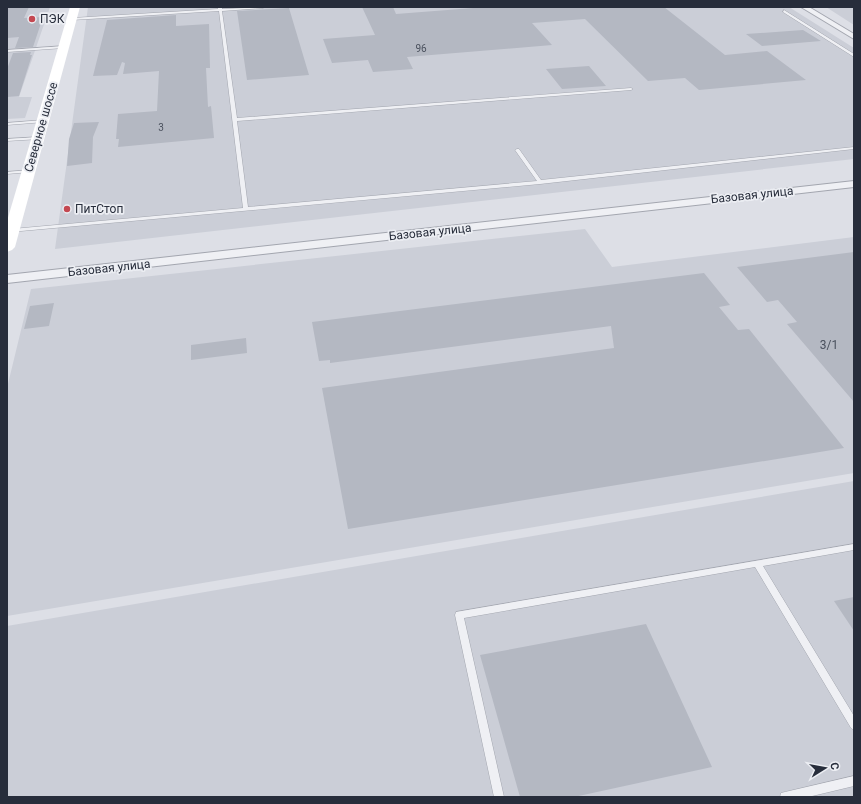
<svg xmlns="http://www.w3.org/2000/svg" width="861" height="804" font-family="Roboto,sans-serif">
  <rect width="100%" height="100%" fill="#dddfe6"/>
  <path fill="#cbced7" d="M7,7H50L19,97H32L25,118L7,119Z
    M88,7H789L854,48V159L55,249Z
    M826,7H854V25Z
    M585,229L612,267L854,237V473L7,616V388L31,289Z
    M854,481V797H7V626Z"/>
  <path fill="#b4b8c2" d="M7,7H29L24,18L43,17L33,47L15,48L19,37L7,38Z
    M362,7H393L396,14L486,7H664L725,55L767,51L806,80L699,90L685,78L648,81L585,19L532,23L552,45L407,57L413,69L373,72L368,60L332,63L323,39L375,35Z
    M289,8L309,75L247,80L237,11Z
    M176,15V26L209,24L210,68H206L208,107L211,106L214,138L118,147L119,139H116L118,114L157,111L159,71L123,74L125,63L122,62L117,75L93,76L107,20Z
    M803,30L821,41L762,46L746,34Z
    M31,52L30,55H32L19,96L7,97V69L13,53Z
    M589,66L606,86L562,89L546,69Z
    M99,122L93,137L92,163L67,166L69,139L74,123Z
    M854,252V402L787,324L797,322L778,300L767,302L737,267Z
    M704,273L730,305L719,307L738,330L749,329L844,448L348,529L322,388L614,348L611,326L330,363V360L319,361L312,322Z
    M54,303L49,326L24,329L30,306Z
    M246,338L247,353L191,360V345Z
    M854,597V631L834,601Z
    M646,624L712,767L574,797H520L480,655Z"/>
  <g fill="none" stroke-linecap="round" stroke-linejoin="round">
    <defs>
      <path id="lane" d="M218,7H222V9L265,7L263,8L222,11L237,118L631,88L633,89L631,90L237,121L248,207L537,181L515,150L517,149H519L541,180L854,147V149L540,184L10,232V230L12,229L243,208L219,11L72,20L70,19L72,18L218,9Z
        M784,10L854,54V57L783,12Z
        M65,46V48H64L7,52V50Z
        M43,120H45V122L7,125V123Z
        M38,137L40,138V139L7,141V139Z
        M29,170H31V172L7,174V172Z
        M854,544V550L763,566L854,716V730L851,728L755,567L464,618L504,797H494L455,615L456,612Z
        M854,776V786L808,797H780L781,793L785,792Z"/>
      <path id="street" d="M801,7H809L854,34V39Z
        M854,181V187L7,283V275Z"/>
    </defs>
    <use href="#lane" stroke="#a3a6af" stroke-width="1"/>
    <use href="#street" stroke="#a3a6af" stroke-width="2"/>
    <use href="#lane" fill="#eff0f4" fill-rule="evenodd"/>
    <use href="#street" fill="#eff0f4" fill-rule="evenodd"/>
    <path fill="#fff" fill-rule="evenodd" d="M70,7H80L15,247L12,250L7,252V221Z"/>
  </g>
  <g fill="#c44851" stroke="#eceef3" stroke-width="1.5">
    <circle cx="32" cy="19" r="4"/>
    <circle cx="67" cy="209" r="4"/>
  </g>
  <g text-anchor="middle" stroke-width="3.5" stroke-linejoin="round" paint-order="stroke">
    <g font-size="10" fill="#4a505d">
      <text x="421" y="52">96</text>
      <text x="161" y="131">3</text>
    </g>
    <g font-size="12" fill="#272d3b" stroke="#eceef3" text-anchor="start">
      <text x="40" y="23">ПЭК</text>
      <text x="75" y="213">ПитСтоп</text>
    </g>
    <g font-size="12" fill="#272d3b" stroke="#eceef3">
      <text transform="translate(41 127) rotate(-74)" y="4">Северное шоссе</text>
      <text transform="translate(752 195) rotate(-6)" y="4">Базовая улица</text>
      <text transform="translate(430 232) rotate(-6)" y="4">Базовая улица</text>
      <text transform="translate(109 268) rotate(-6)" y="4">Базовая улица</text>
    </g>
    <g font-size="12" fill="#4a505d">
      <text x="829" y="349">3/1</text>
    </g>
  </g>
  <rect width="861" height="804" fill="none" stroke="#272d3b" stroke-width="16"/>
  <g transform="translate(825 768) rotate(79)" stroke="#eceef3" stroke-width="3" paint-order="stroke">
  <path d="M0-3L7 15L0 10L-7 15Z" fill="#272d3b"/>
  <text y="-6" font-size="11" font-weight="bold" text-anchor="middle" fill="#272d3b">С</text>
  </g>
</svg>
